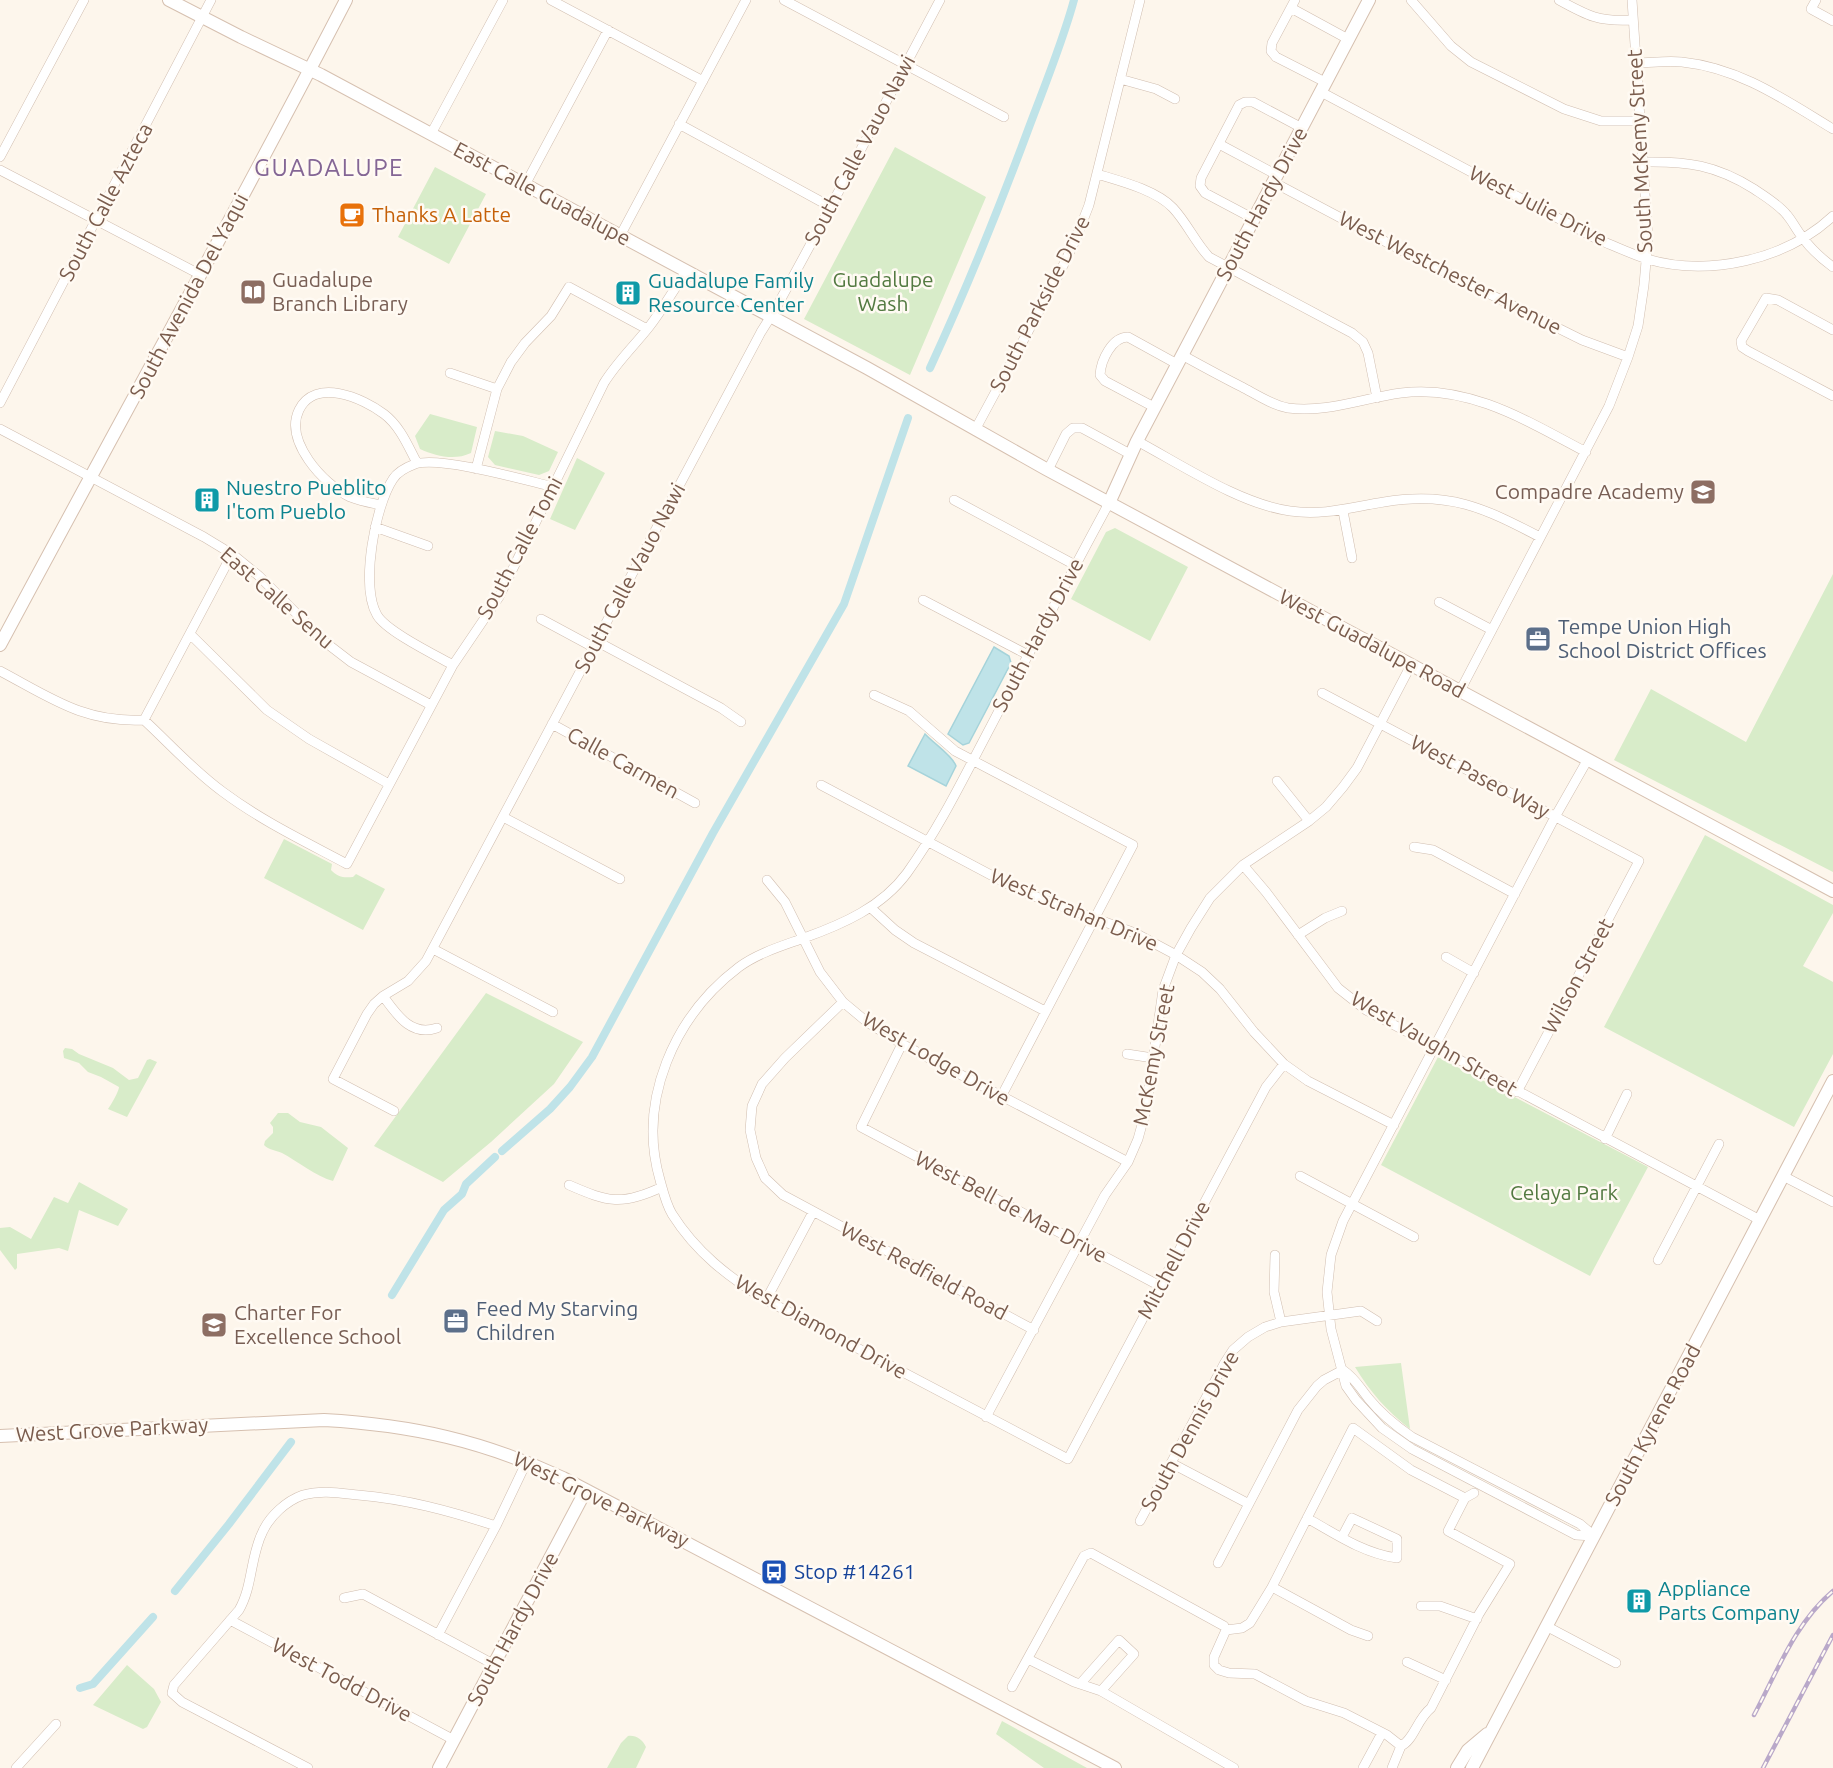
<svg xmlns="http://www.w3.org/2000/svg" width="1833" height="1768" font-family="Ubuntu,sans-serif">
  <rect width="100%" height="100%" fill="#fdf6ec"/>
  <path fill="#d8ecc9" d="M895,147L986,197L910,375L804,319Z
    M435,167L486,194L449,264L398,237Z
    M430,414L477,427L471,453C454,461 436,456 420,449L415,436Z
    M495,431L523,436L558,452L549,471L539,475L495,465L488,457Z
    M577,458L605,473L575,530L550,519Z
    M1115,528L1188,567L1150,641L1071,599L1106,532Z
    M1833,574V872L1614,760L1651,689L1746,742Z
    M1705,835L1833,905V913L1803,966L1833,982V1054L1794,1127L1604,1027Z
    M284,839L332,864L331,870C338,877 343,878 353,877L356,874L385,889L363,930L264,878Z
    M486,993L583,1042L554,1084L491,1142L443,1182L374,1146Z
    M65,1048L72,1049L79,1054L113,1068L129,1080L138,1078L147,1060L150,1059L157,1062L127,1117L108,1109C111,1105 119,1091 119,1087L101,1077L88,1072L79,1063L64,1058L63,1051Z
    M1438,1057L1648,1167L1590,1276L1381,1165Z
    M278,1113H288L300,1122L321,1127L348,1148L333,1181C317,1177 297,1161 282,1153C275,1150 269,1150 264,1145L265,1141L273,1133V1127L270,1123Z
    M79,1182L128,1209L118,1226L79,1210L68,1251L59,1248L17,1254V1268L15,1270L0,1250V1228L10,1227L31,1239L54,1197L68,1203Z
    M1401,1363L1410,1429C1387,1411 1370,1392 1355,1367Z
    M127,1665L154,1689L161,1702L147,1727L143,1729L93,1705Z
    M1002,1721L1087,1768H1044L996,1734Z
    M628,1736C636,1735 642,1739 646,1747L636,1768H607L621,1743Z"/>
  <path fill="#bfe3e8" stroke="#a5d3da" stroke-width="1.5" d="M994,647L1009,656L1011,663L969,743L963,745L948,734Z
    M925,734C933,743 953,756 956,766L946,786L908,766Z"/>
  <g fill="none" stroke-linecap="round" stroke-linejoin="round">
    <path stroke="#bfe3e8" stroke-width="8" d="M930,368C966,290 998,211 1028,130C1044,87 1062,44 1074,0
      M502,1151L550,1109L570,1087L592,1057L713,833L844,604L908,418
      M392,1295L444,1210L462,1194L466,1184L495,1157
      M175,1591L229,1524L291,1442
      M80,1688L93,1684L153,1617"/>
    <defs>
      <path id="street" d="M551,0L703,81
        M784,0L1004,117
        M1295,0L1272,43L1271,51L1276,57L1325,82
        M1411,0L1451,46L1471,62L1564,109L1601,121H1639
        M1559,0C1588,16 1599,22 1633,20
        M1816,0L1811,9L1833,21
        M1291,8L1348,39
        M1636,63C1651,63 1667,60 1682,62C1740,68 1785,100 1833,129
        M1120,79L1156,89L1175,99
        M1321,92L1599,240C1615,246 1631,254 1647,259C1708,277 1786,260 1833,216
        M679,124L831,207
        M431,134L503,0
        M1219,144L1277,175
        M0,157L84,0
        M1643,162C1687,161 1716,165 1754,189C1766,197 1778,204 1787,215C1793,222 1797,231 1803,238C1811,249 1822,259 1833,267
        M0,170L201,275
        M1097,174C1120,181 1156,190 1173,208C1187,223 1195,242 1209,257L1352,333L1363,342L1368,353L1377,398
        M1273,182L1405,252L1582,340L1628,357
        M525,185L608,30
        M1254,219L1205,193L1200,186L1201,178L1239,105L1245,102H1253L1302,128
        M620,236L746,0
        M1833,330L1778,300L1766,298L1741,341L1742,347L1748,351L1833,396
        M1182,355C1202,366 1222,377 1242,387C1257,395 1272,405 1288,408C1327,413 1363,398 1401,393C1469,384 1529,422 1586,452
        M450,373L497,389
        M0,403L211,0
        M1154,407L1105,381L1100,375C1101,360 1112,337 1128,337L1177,364
        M0,429L204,537L232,554L259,576L325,642L351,662L431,705
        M975,430L1059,274L1075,241L1089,205L1140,0
        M1137,441C1182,465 1240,504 1290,511C1323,516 1352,507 1384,502C1450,491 1484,508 1540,537
        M476,469L497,389L511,362L525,343L551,316L569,287L647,329
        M1048,470L1066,434L1073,428H1082L1130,454
        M954,500L1075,565
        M1109,503C1069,577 1030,651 991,726C965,775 940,827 907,873C882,907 843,924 804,938C782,946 758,953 739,967C674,1016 637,1101 660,1180C663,1191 666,1204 672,1214C696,1252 728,1277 766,1300L1068,1459L1266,1087L1284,1064
        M381,505C371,503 359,501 350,497C323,484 284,441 299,410C315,377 363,398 384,414C400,426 408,446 417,463
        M1343,511L1352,558
        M375,527L428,546
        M923,600L1028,655
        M1439,602L1492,630
        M541,619L593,647
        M190,634L267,710L309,739L389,784
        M596,641L721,708L741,722
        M453,665C435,655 386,631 377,615C360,586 375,506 393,479C398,471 407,467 415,464C441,456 524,480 554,487
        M0,671C51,698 84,723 144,720C170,744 194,771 223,792C262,821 304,841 347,864L453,665L499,597L604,383C617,362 634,346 649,327C663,309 673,290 687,271
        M1460,691L1609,406L1628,357L1638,326L1644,285L1648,238L1632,0
        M1322,693L1639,861L1517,1092
        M874,695L909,711L955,751L1133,845L1001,1097
        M144,720L232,554
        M552,724L695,803
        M1588,759L1555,817L1343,1221L1331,1255L1327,1292L1331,1329L1346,1386L1356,1400L1382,1428L1412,1449L1576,1535L1594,1536
        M1277,781L1309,821
        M821,785L1023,892L1135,933L1176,955L1202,972L1220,989L1254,1032L1284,1064L1308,1081L1394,1125
        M503,817L620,879
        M1414,847L1433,850L1515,894
        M1243,865L1266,892L1338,988L1366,1010L1760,1220
        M767,880L785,902L820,972L843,1002L867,1022L902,1044L1128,1162
        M871,908L895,930L914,943L1045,1011
        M1298,935L1325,918L1342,911
        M433,949L553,1012
        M1446,957L1474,973
        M383,996C397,1015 411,1037 437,1028
        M843,1002L785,1058L762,1084L752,1106L750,1130L756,1158L765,1178L783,1195L1034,1330
        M902,1044L861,1127L1160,1286
        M1127,1054L1153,1058
        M394,1111L333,1079L367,1014L374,1004L383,996L408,981L426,961L761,332L776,308L814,238L940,0
        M1605,1139L1627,1094
        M1300,1176L1414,1237
        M1783,1176L1833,1202
        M569,1185C608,1202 622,1206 662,1187
        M1275,1255L1274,1292L1281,1322
        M1658,1260L1719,1144
        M766,1300L813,1212
        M1343,1370C1356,1379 1359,1387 1369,1399C1381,1414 1396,1426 1412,1437L1580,1524L1593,1535
        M986,1417L1105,1195L1128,1162L1138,1139L1146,1110L1163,990L1176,955L1191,928L1210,898L1243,865L1309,821L1326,807L1343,787L1357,768L1411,665
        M1171,1463L1249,1504
        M1307,1518C1335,1534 1365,1554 1397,1558V1539L1352,1518L1342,1537
        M1140,1521L1224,1364L1233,1350L1248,1337L1265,1327L1281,1322L1361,1311L1377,1321
        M1218,1563L1298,1410L1317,1386L1324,1380L1343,1370
        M1272,1587L1351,1630L1368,1636
        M344,1598L363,1594L493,1664
        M1421,1606H1440L1477,1619
        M230,1620L454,1740
        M1546,1626L1616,1663
        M1226,1630L1242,1628L1250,1623L1272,1587L1353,1428L1411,1470L1465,1498
        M438,1635L496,1526L527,1461
        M1028,1659L1074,1682L1101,1691L1234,1768
        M1407,1662L1446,1680
        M1080,1684L1119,1640L1134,1654L1101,1691
        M1012,1687L1084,1556L1091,1553L1224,1626L1226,1630L1214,1657V1665L1219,1670L1229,1673L1255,1674L1306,1701L1344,1713L1387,1735L1401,1746
        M16,1768L56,1724
        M308,1768L182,1702L172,1693L174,1685L239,1610C253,1586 250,1556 263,1531C270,1516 286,1501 303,1495C321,1490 339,1493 358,1495C406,1499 450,1511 496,1526
        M1363,1768L1382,1733
        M1392,1768L1401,1746C1414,1740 1417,1719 1431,1708L1479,1614L1510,1564L1448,1531L1465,1498L1474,1493"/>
      <path id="secondary" d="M169,0L241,37L321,75L867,368L1046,469L1833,891
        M1109,503L1137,441L1369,0
        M0,645C115,430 234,217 346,0
        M0,1436L324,1420C413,1425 483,1441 563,1478L1115,1768
        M439,1768L586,1490
        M1457,1768L1468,1750L1487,1734
        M1472,1768L1833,1081"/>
    </defs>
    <use href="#street" stroke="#d1beb0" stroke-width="10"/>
    <use href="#secondary" stroke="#d6c0b0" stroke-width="14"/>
    <use href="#street" stroke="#fff" stroke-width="9"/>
    <use href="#secondary" stroke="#fff" stroke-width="12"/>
    <defs>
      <path id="rail" d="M1754,1715C1777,1672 1795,1623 1833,1591
        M1763,1768L1833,1635"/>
    </defs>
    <use href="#rail" stroke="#b9a8c9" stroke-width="4.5"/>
    <use href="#rail" stroke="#fffaf3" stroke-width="2" stroke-dasharray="7" stroke-linecap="butt"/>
  </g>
  <defs>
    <symbol id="cafe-square" viewBox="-11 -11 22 22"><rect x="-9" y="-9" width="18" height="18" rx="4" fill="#e8710a" stroke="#fffaf3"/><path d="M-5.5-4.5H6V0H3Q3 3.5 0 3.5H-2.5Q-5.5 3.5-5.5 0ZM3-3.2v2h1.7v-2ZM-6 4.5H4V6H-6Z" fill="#fff"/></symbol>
    <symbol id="library-square" viewBox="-11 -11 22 22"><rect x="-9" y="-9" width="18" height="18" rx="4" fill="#8d6e63" stroke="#fffaf3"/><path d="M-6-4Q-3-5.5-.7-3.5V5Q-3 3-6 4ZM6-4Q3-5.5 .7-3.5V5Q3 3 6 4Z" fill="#fff"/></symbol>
    <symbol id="building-square" viewBox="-11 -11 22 22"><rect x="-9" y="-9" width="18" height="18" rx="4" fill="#0f9aa8" stroke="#fffaf3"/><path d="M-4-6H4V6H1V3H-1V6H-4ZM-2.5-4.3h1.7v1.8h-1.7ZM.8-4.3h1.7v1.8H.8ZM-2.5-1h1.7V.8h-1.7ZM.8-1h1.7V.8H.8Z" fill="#fff"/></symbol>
    <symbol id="school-square" viewBox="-11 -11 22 22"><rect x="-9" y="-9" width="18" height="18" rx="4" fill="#8d6e63" stroke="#fffaf3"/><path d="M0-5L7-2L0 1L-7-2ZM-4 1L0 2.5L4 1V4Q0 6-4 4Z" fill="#fff"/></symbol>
    <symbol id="office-square" viewBox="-11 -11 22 22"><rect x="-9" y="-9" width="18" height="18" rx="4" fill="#5c6f8a" stroke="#fffaf3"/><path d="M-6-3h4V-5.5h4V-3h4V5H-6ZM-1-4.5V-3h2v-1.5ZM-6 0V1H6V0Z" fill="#fff"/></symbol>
    <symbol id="bus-square" viewBox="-11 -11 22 22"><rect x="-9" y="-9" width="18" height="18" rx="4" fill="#1a4fb4" stroke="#fffaf3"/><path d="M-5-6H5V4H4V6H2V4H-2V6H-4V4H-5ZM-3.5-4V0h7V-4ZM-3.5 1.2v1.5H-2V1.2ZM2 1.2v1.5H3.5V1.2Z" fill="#fff"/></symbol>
  </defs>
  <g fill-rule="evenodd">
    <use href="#cafe-square" x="337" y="200" width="30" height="30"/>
    <use href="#library-square" x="238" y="277" width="30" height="30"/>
    <use href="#building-square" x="613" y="278" width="30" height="30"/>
    <use href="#school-square" x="1688" y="477" width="30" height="30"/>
    <use href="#building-square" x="192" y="485" width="30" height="30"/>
    <use href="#office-square" x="1523" y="624" width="30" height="30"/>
    <use href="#office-square" x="441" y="1306" width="30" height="30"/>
    <use href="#school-square" x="199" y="1310" width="30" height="30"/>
    <use href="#bus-square" x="759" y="1557" width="30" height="30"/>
    <use href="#building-square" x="1624" y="1586" width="30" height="30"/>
  </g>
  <g text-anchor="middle" stroke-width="5" stroke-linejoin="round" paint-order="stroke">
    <g font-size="21" fill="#7a5c4d" stroke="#fffaf3">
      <text transform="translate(860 150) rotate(-62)" y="7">South Calle Vauo Nawi</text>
      <text transform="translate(1640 151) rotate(-93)" y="7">South McKemy Street</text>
      <text transform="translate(542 194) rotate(28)" y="7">East Calle Guadalupe</text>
      <text transform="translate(106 202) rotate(-62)" y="7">South Calle Azteca</text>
      <text transform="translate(1262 204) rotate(-62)" y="7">South Hardy Drive</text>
      <text transform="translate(1538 206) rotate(27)" y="7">West Julie Drive</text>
      <text transform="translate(1450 273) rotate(27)" y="7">West Westchester Avenue</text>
      <text transform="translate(189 296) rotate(-62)" y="7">South Avenida Del Yaqui</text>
      <text transform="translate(1040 304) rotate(-63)" y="7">South Parkside Drive</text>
      <text transform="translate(520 548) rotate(-62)" y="7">South Calle Tomi</text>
      <text transform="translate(630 578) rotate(-62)" y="7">South Calle Vauo Nawi</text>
      <text transform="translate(277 598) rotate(41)" y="7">East Calle Senu</text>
      <text transform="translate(1038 635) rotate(-62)" y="7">South Hardy Drive</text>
      <text transform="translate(1372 644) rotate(28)" y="7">West Guadalupe Road</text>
      <text transform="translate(623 763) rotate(29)" y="7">Calle Carmen</text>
      <text transform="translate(1480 777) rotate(28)" y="7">West Paseo Way</text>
      <text transform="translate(1074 910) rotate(23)" y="7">West Strahan Drive</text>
      <text transform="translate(1578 976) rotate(-62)" y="7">Wilson Street</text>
      <text transform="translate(1434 1044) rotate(30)" y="7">West Vaughn Street</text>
      <text transform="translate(1154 1055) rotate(-79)" y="7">McKemy Street</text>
      <text transform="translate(936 1059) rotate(30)" y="7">West Lodge Drive</text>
      <text transform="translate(1011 1207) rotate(28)" y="7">West Bell de Mar Drive</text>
      <text transform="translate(1174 1260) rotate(-62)" y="7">Mitchell Drive</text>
      <text transform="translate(924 1271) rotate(28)" y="7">West Redfield Road</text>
      <text transform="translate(821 1327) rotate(29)" y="7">West Diamond Drive</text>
      <text transform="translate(1653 1425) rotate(-62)" y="7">South Kyrene Road</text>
      <text transform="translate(112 1430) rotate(-3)" y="7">West Grove Parkway</text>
      <text transform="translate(1190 1431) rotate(-61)" y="7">South Dennis Drive</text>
      <text transform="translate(601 1500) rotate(26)" y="7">West Grove Parkway</text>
      <text transform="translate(513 1629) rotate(-62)" y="7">South Hardy Drive</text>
      <text transform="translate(342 1680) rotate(28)" y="7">West Todd Drive</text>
    </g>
    <g font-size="21" fill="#c56008" stroke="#fffaf3" text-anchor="start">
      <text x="372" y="222">Thanks A Latte</text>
    </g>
    <g font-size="21" fill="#785e54" stroke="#fffaf3" text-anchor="start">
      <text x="272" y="287">Guadalupe<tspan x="272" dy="24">Branch Library</tspan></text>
      <text x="1684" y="499" text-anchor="end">Compadre Academy</text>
      <text x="234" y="1320">Charter For<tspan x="234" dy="24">Excellence School</tspan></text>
    </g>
    <g font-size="21" fill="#537a41" stroke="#fffaf3">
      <text x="883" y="287">Guadalupe<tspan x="883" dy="24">Wash</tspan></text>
      <text x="1564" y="1200">Celaya Park</text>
    </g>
    <g font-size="21" fill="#0d838f" stroke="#fffaf3" text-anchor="start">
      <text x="648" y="288">Guadalupe Family<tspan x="648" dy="24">Resource Center</tspan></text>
      <text x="226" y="495">Nuestro Pueblito<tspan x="226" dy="24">I'tom Pueblo</tspan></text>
      <text x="1658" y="1596">Appliance<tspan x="1658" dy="24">Parts Company</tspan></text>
    </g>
    <g font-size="21" fill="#4e5e75" stroke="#fffaf3" text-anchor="start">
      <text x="1558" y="634">Tempe Union High<tspan x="1558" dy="24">School District Offices</tspan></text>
      <text x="476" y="1316">Feed My Starving<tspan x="476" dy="24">Children</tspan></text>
    </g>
    <g font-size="21" fill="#164399" stroke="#fffaf3" text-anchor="start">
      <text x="794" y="1579">Stop #14261</text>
    </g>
    <g font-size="24" letter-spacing="1.5" fill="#846695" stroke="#fffaf3">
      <text x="329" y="176">GUADALUPE</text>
    </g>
  </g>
</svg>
